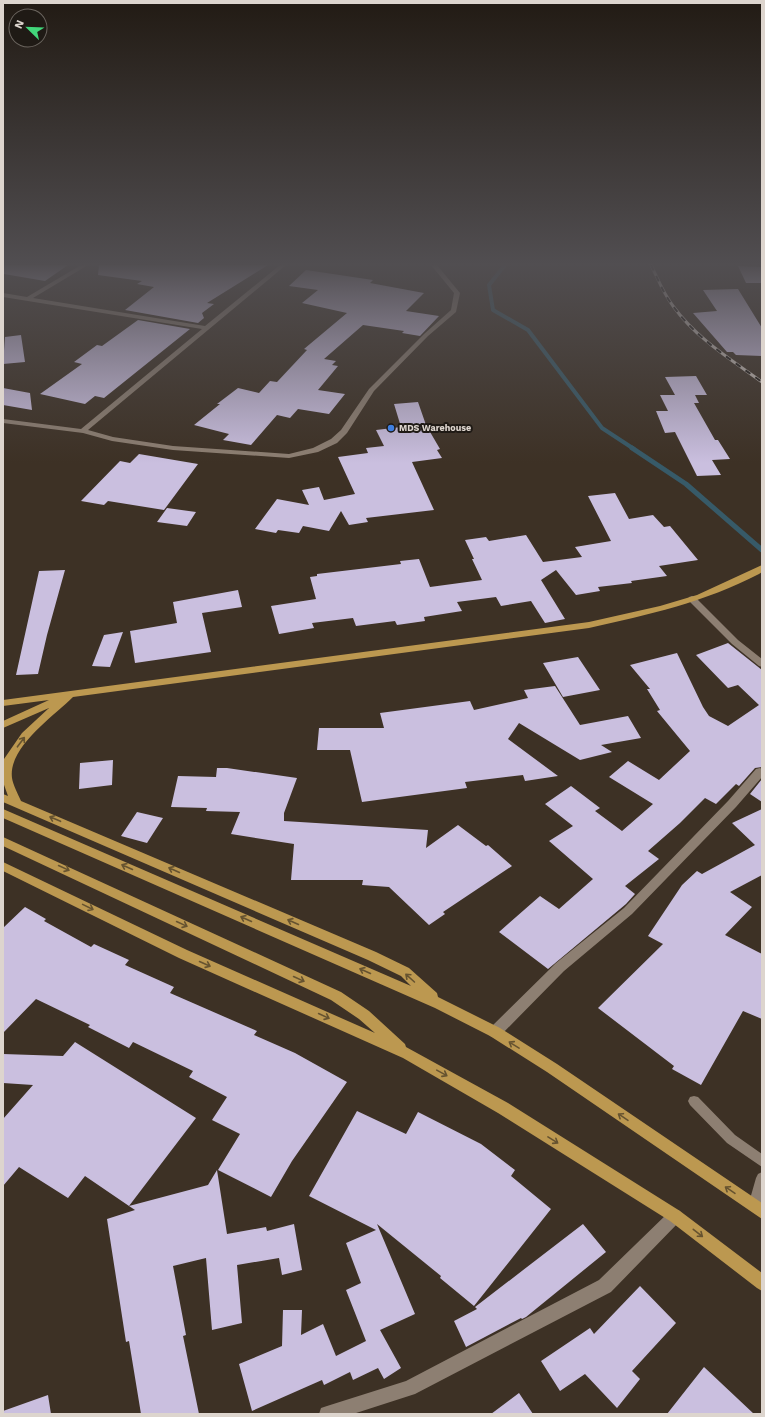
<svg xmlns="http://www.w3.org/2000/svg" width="765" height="1417" font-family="'Work Sans',sans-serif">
  <rect width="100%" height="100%" fill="#3d3125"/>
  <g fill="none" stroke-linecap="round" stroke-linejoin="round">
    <path stroke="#375a68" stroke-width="4" d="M505,265L489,285L493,310L528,330L602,428L634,449"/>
    <path stroke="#375a68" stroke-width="5" d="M632,448L686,484L762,550"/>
  </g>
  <path fill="#cabfdf" d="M4,265H68L45,281L4,274Z
    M99,265H268L207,303L214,304L202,313L204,318L198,323L125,310L154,287L137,284L142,281L98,275Z
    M738,266L762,267V283H746Z
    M306,270L373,280L370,283L424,293L406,311L439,316L420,336L402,333L404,331L363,325L324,359L336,361L332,365L338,366L318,390L345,394L329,414L298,409L290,418L277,415L251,445L223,440L229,434L194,425L220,404H217L238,388L259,393L270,381L277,382L307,350L304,349L347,313L302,303L318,290L289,286Z
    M738,289L762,328V356L736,355L733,352H727L693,313L717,311L703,290Z
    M138,320L190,329L104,398L95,396L85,404L40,394L82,364L74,362L97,345L102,346Z
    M21,335L25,362L3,364L5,337Z
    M696,376L707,395H695L699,403H694L715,440H718L730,459L712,460L721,475L697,476L675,432L665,433L656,411H668L660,395H675L665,377Z
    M3,388L30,393L32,410L3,405Z
    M418,402L426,425L440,449L437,450L442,458L412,462L434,510L366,518L368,522L349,525L341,511L329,531L303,526L299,533L278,530L276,533L255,529L277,499L309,505L302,490L319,487L324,500L355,494L338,457L368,453L366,448L384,446L376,430L401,427L394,404Z
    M139,454L198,464L164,510L108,501L104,505L81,501L120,461L130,463Z
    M615,493L629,519L653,515L664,527L670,526L698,560L659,566L667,576L631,581L632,583L598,587L600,591L576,595L556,570L541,580L565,619L545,623L531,601L501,606L496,597L457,602L462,611L424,617L425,621L397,625L395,621L356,626L353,618L312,623L314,628L279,634L271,606L316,599L310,577L317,576V574L401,564L400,561L419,559L430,587L482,580L472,559H474L465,540L486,537L489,541L526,535L543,562L582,557L575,547L611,541L588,496Z
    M167,508L196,512L187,526L157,522Z
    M65,570L47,635L38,674L16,675L39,571Z
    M238,590L242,607L202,613L211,652L135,663L130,631L177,623L173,602Z
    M123,632L110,667L92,666L104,635Z
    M728,643L762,670V767L755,768L739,786L736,784L716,804L705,798L680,823L648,851L659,859L625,886L635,894L626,904L548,969L499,932L540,896L559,909L593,879L549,841L573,826L545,804L571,786L600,808L595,811L622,831L653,804L609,777L628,761L659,780L690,751L657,711L660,710L647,689H650L630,665L677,653L703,707L709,716L728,726L759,705L738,685L728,688L696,655Z
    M578,657L600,690L563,697L543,663Z
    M555,686L580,725L628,716L641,738L601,745L612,752L580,760L519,723L508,739L558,776L525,781L523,775L465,782L467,788L362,802L350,750H317L319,728H384L380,713L470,701L474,710L528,698L524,690Z
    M113,760L112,785L79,789L80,763Z
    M217,768H227L297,778L284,813V821L428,830L426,848L458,825L486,846L488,845L512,866L443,912L445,914L429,925L389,887L362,885L363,880H291L294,844L231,834L240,812L206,811L207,808L171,807L178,776L216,777Z
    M762,779V802L750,794Z
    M762,809V875L730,892L752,907L725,935L762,954V1019L743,1011L701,1085L672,1069L674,1066L598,1008L663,944L648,936L682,885L697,871L702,874L755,845L732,823Z
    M137,812L163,818L147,843L121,836Z
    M25,907L46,919L44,921L91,947L94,944L129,960L125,965L174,987L170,993L257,1031L254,1035L295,1053L347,1082L292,1161L271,1197L218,1170L240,1134L212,1120L227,1097L189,1077L193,1071L133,1042L129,1048L88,1027L90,1025L36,999L3,1033V928Z
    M75,1042L196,1118L129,1206L85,1176L68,1198L19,1167L3,1186V1119L33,1085L3,1083V1054L63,1056Z
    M357,1111L406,1134L418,1112L481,1144L515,1170L511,1176L551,1209L474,1306L440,1278L441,1276L377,1224L415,1314L380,1330L401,1368L384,1379L378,1368L353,1380L350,1372L324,1385L322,1380L252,1411L239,1364L282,1346L283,1310H302L301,1335L323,1324L336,1356L366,1341L346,1290L361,1283L346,1243L376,1230L309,1196Z
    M217,1170L227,1234L266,1227L267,1231L294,1224L302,1270L282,1275L279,1258L237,1265L242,1323L212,1330L206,1258L173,1266L186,1335L183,1336L199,1414H141L129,1341L126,1342L107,1219L135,1210L129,1206L208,1185Z
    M583,1224L606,1252L526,1317L522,1319L521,1318L466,1347L454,1321L477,1309L475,1307Z
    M640,1286L676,1323L632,1371L640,1379L617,1408L585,1374L560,1391L541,1361L590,1328L594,1334Z
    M704,1367L754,1414H667Z
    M519,1393L533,1414H491Z
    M48,1395L51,1414H3V1411Z"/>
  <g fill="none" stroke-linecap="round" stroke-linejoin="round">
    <path fill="#8d7f72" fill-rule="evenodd" d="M694,1096L698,1097L735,1135L762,1154V1167L727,1143L690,1105L688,1101L690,1097Z
      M762,1172V1199L758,1210L754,1212L750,1210L748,1206L756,1178L758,1174Z"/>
    <path fill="#8d7f72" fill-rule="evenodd" d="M81,265H88L33,298L205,326L280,265H286L88,430L113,437L173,446L289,454L313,448L331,439L341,430L369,389L424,334L451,310L454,293L431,265H437L460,293L456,312L428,336L374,391L347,433L337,443L318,452L289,458L173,450L112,441L83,433L3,423V419L81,429L202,329L3,297V293L27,297Z
      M692,596L695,597L738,640L762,659V667L759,666L732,644L689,601L688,599L689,597Z
      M760,768L762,769V777L736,807L632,914L564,971L500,1036L495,1038L490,1036L488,1032L490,1028L556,963L624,908L728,801L756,769Z
      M675,1209L680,1211L682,1216L680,1221L611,1292L415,1394L353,1414H319L321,1408L327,1406L406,1381L599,1280L670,1211Z"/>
    <path fill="#bc9850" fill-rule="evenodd" d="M762,565V572L759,574C705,602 648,615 589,628L73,697C53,717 8,747 12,778C13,785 18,794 21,801L376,952L409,968L437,993L438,997L500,1028L557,1064L762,1203V1219L547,1072L490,1036L435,1008L3,818V809L411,986L401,976L368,960L3,802V794L8,796L3,782L4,759L22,733L49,708L3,728V721L49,700L3,706V700L589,622L660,606L697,595Z
      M3,837L341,992L369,1011L405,1044L406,1047L508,1103L680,1211L762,1273V1291L757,1288L670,1221L498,1113L403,1058L179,958L3,871V862L187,950L375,1033L359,1019L331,1000L3,846Z"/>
    <defs>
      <path id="rail" d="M651,265C658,279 663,293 673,306C696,338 730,359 762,382"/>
    </defs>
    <use href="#rail" stroke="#cac1ba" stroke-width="3"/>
    <use href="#rail" stroke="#1f1a15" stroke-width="2" stroke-dasharray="6" stroke-linecap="butt"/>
  </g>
  <defs><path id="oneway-shaft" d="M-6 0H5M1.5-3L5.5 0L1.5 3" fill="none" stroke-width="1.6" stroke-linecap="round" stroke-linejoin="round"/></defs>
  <g stroke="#665330">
    <use href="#oneway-shaft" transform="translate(21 742) rotate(-53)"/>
    <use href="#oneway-shaft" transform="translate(55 819) rotate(-157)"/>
    <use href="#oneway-shaft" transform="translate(127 867) rotate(-156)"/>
    <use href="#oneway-shaft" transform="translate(64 868) rotate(25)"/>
    <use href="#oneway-shaft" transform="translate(174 870) rotate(-156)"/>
    <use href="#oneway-shaft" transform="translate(88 907) rotate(26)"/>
    <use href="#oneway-shaft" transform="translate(246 919) rotate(-156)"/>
    <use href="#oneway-shaft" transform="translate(293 922) rotate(-156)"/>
    <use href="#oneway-shaft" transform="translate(182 924) rotate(25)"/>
    <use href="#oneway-shaft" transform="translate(205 964) rotate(24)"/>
    <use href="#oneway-shaft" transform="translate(365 971) rotate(-156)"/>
    <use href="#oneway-shaft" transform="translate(410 978) rotate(-138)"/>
    <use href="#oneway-shaft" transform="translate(299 979) rotate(25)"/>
    <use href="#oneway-shaft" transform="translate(324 1016) rotate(25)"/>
    <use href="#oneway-shaft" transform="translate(514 1045) rotate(-148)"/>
    <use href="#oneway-shaft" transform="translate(442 1073) rotate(29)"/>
    <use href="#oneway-shaft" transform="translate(623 1117) rotate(-146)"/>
    <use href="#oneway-shaft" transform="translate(553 1140) rotate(32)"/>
    <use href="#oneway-shaft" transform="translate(730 1190) rotate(-146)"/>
    <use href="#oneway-shaft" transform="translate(698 1233) rotate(38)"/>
  </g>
  <linearGradient id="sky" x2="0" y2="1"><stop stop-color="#221b14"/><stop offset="0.57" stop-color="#514e51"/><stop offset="1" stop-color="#514e51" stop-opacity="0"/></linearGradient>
  <rect width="765" height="463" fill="url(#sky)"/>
  <circle fill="#3f7fe0" stroke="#1f1a15" stroke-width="1.5" cx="391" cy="428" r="4"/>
  <g text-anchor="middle" stroke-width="4" stroke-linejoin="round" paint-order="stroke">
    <g font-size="9" font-weight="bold" fill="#ddd5ce" stroke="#1f1a15" text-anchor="start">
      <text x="399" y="431">MDS Warehouse</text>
    </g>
  </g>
  <rect width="765" height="1417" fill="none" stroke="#ddd5ce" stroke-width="8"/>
  <g transform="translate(28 28) rotate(293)"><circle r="19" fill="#1f1a15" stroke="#6b655f"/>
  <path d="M0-3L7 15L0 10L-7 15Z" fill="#42d77b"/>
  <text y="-6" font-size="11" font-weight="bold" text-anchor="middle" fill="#ddd5ce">N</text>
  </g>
</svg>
